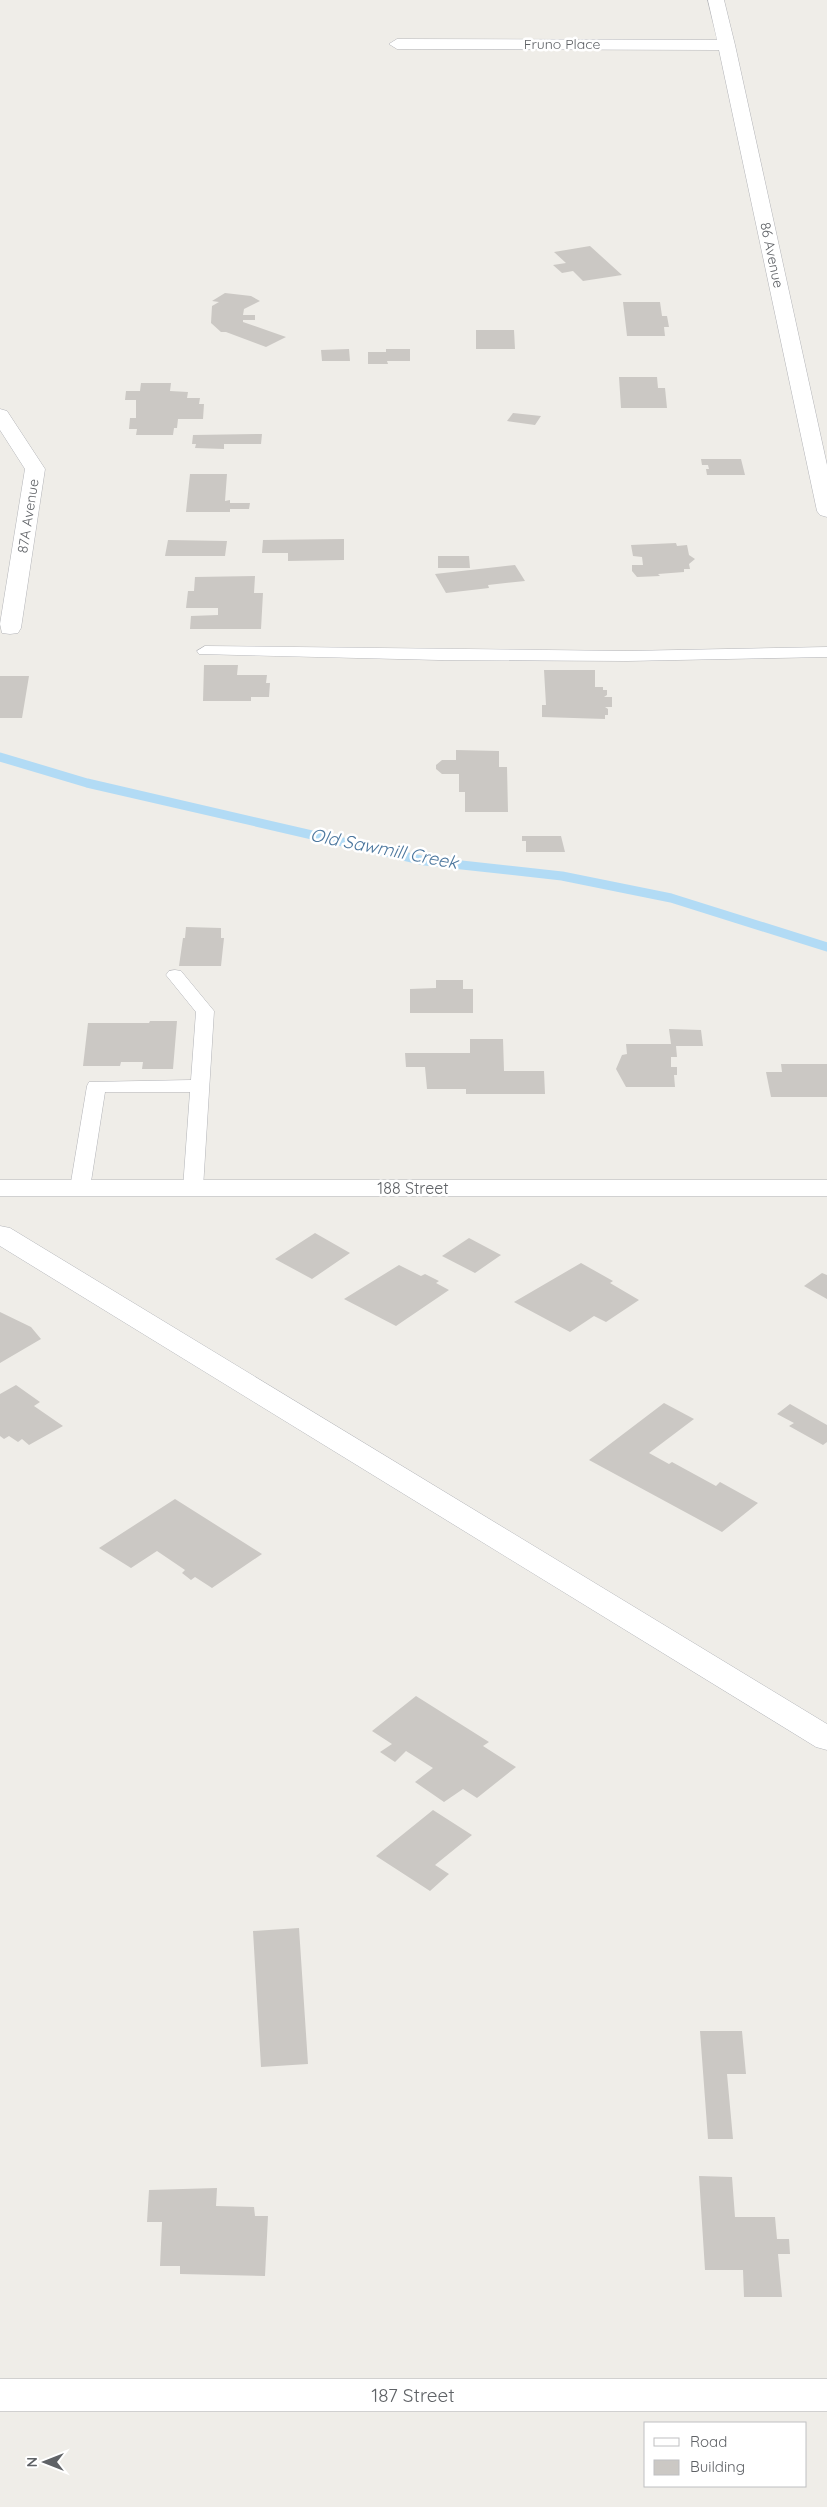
<svg xmlns="http://www.w3.org/2000/svg" width="827" height="2507" font-family="Quicksand,sans-serif">
  <rect width="100%" height="100%" fill="#efede8"/>
  <g fill="none" stroke-linecap="round" stroke-linejoin="round">
    <path stroke="#b2dbf5" stroke-width="9" d="M0,757L87,783L425,861L562,876L671,898L827,947"/>
  </g>
  <path fill="#cbc8c4" d="M590,246L622,275L583,281L573,271L562,273L553,265L566,263L554,252Z
    M225,293L251,296L260,301L244,309L243,315H255V320H243V322L286,337L266,347L226,332H221L211,323L212,306L219,302L212,301Z
    M623,302H660L662,316H667L669,327H664L665,336H627Z
    M476,330H514L515,349H476Z
    M349,349L350,361H322L321,350Z
    M386,349H410V361H387L388,364H368V352H386Z
    M619,377H657L658,388H665L667,408H621Z
    M141,383H171L170,391L188,392L187,398H200L199,404H204L203,419H178L177,428H174L173,435H136L137,429H129L130,418H136V400H125L126,391H140Z
    M513,413L541,416L535,425L507,421Z
    M262,434L261,444H224V449L195,448L196,444H192L193,435Z
    M701,459H741L745,475H707L706,469H709L708,465H702Z
    M190,474H227L225,501L230,500V503H250L249,509H230V512H186Z
    M344,539V560L288,561V553H262L263,540Z
    M168,540L227,541L225,556H165Z
    M676,543L677,546L687,545L689,555L695,559L689,564L690,569H684V572L658,574L660,576L637,577L632,571V565H643L642,557L633,556L631,545Z
    M438,556H469L470,568H438Z
    M515,565L525,581L488,585L489,588L446,593L435,574Z
    M255,576L254,593H263L261,629H190L191,616L218,615V608H186L188,591H194L195,577Z
    M204,665H238L237,675H267L266,683H270L269,697H251V701H203Z
    M544,670H595V687H603V690H607V695L604,697H612V707H605L608,709V715H605V719L542,717V705H546Z
    M0,676H29L22,718H0Z
    M456,750L499,751V767H507L508,812H465V792H459V774H442L436,769V765L442,760H456Z
    M522,836H561L565,852H526V841H522Z
    M186,927L221,928V938H224L221,966H179L183,938H185Z
    M436,980H463V989H473V1013H410V989L436,988Z
    M150,1021H177L173,1069H142L143,1062H121L120,1066H83L88,1023H149Z
    M669,1029L701,1030L703,1046H676L677,1057H671V1067H677V1075H674L675,1087H626L616,1069L622,1055L627,1054L626,1044H671Z
    M470,1039H503L504,1071H544L545,1094H466V1089H427L425,1067H406L405,1053H470Z
    M781,1064H827V1097H771L766,1072H782Z
    M315,1233L350,1253L312,1279L275,1259Z
    M469,1238L501,1255L475,1273L442,1256Z
    M581,1263L613,1281L610,1283L639,1300L606,1322L594,1316L570,1332L514,1302Z
    M399,1265L421,1276L425,1274L439,1281L436,1283L449,1290L396,1326L344,1299Z
    M822,1273L827,1275V1299L804,1286Z
    M0,1312L31,1327L41,1339L0,1363Z
    M16,1385L40,1402L34,1406L63,1426L29,1445L22,1439L18,1442L9,1436L4,1439L0,1436V1394Z
    M664,1403L694,1419L649,1453L669,1464L672,1462L716,1486L720,1482L758,1503L722,1532L589,1460Z
    M790,1404L827,1425V1442L823,1445L789,1426L794,1423L777,1414Z
    M175,1499L262,1554L212,1588L195,1577L191,1580L182,1573L185,1570L157,1551L131,1568L99,1548Z
    M416,1696L489,1742L483,1746L516,1767L477,1798L463,1789L444,1802L415,1782L433,1768L406,1751L395,1762L380,1752L392,1744L372,1731Z
    M433,1810L472,1835L435,1865L449,1874L430,1891L376,1856Z
    M299,1928L308,2064L261,2067L253,1931Z
    M700,2031H742L746,2074H727L733,2139H708Z
    M699,2176L732,2177L735,2217H775L777,2239H789L790,2254H778L782,2297H744L743,2270H705Z
    M217,2188L216,2206L254,2207L255,2216H268L265,2276L180,2274V2266H160L162,2222H147L149,2190Z"/>
  <g fill="none" stroke-linecap="round" stroke-linejoin="round">
    <defs>
      <path id="lane" d="M205,646L627,651L827,647V657L627,661L439,660L199,654L197,651Z
        M175,970L181,971L214,1011L203,1188L200,1192H186L183,1188L190,1092H105L90,1188L87,1192H73L70,1188L87,1086L89,1082L191,1080L196,1012L166,975L169,971Z"/>
      <path id="street" d="M708,0H724L735,45L827,465V517L820,515L817,511L719,50L397,49L389,44L397,39L717,40Z
        M0,409L7,411L45,469L21,628L18,633L10,634L2,633L0,624L25,469L0,430Z
        M0,2379H827V2411H0Z"/>
      <path id="secondary" d="M0,1180H827V1196H0Z
        M0,1226L10,1228L827,1724V1750L816,1747L0,1246Z"/>
    </defs>
    <use href="#lane" stroke="#b3b4b8" stroke-width="1"/>
    <use href="#street" stroke="#b3b4b8" stroke-width="1"/>
    <use href="#secondary" stroke="#b4b6ba" stroke-width="1"/>
    <use href="#lane" fill="#fff" fill-rule="evenodd"/>
    <use href="#street" fill="#fff" fill-rule="evenodd"/>
    <use href="#secondary" fill="#fff" fill-rule="evenodd"/>
  </g>
  <g text-anchor="middle" stroke-width="5" stroke-linejoin="round" paint-order="stroke">
    <g font-size="14" fill="#5f6266" stroke="#fff">
      <text x="562" y="49">Fruno Place</text>
      <text transform="translate(772 255) rotate(78)" y="5">86 Avenue</text>
      <text transform="translate(28 516) rotate(-81)" y="5">87A Avenue</text>
    </g>
    <g font-size="16" fill="#5f6266" stroke="#fff">
      <text x="413" y="1194">188 Street</text>
    </g>
    <g font-size="18" font-style="italic" fill="#4c779e" stroke="#fff">
      <text transform="translate(384 849) rotate(11)" y="6">Old Sawmill Creek</text>
    </g>
    <g font-size="19" fill="#5f6266" stroke="#fff">
      <text x="413" y="2402">187 Street</text>
    </g>
  </g>
  <rect x="644" y="2422" width="162" height="65" fill="#ffffff" stroke="#bfc0c2"/>
  <rect x="654" y="2438" width="25" height="8" fill="#ffffff" stroke="#bfc0c2"/>
  <text x="690" y="2447" font-size="15" fill="#5f6266">Road</text>
  <rect x="654" y="2460" width="25" height="15" fill="#cbc8c4" stroke="#bfc0c2"/>
  <text x="690" y="2472" font-size="15" fill="#5f6266">Building</text>
  <g transform="translate(45 2462) rotate(270)" stroke="#ffffff" stroke-width="4" paint-order="stroke">
  <path d="M0-4L9 19L0 12L-9 19Z" fill="#5f6266"/>
  <text y="-8" font-size="14" font-weight="bold" text-anchor="middle" fill="#5f6266">N</text>
  </g>
</svg>
